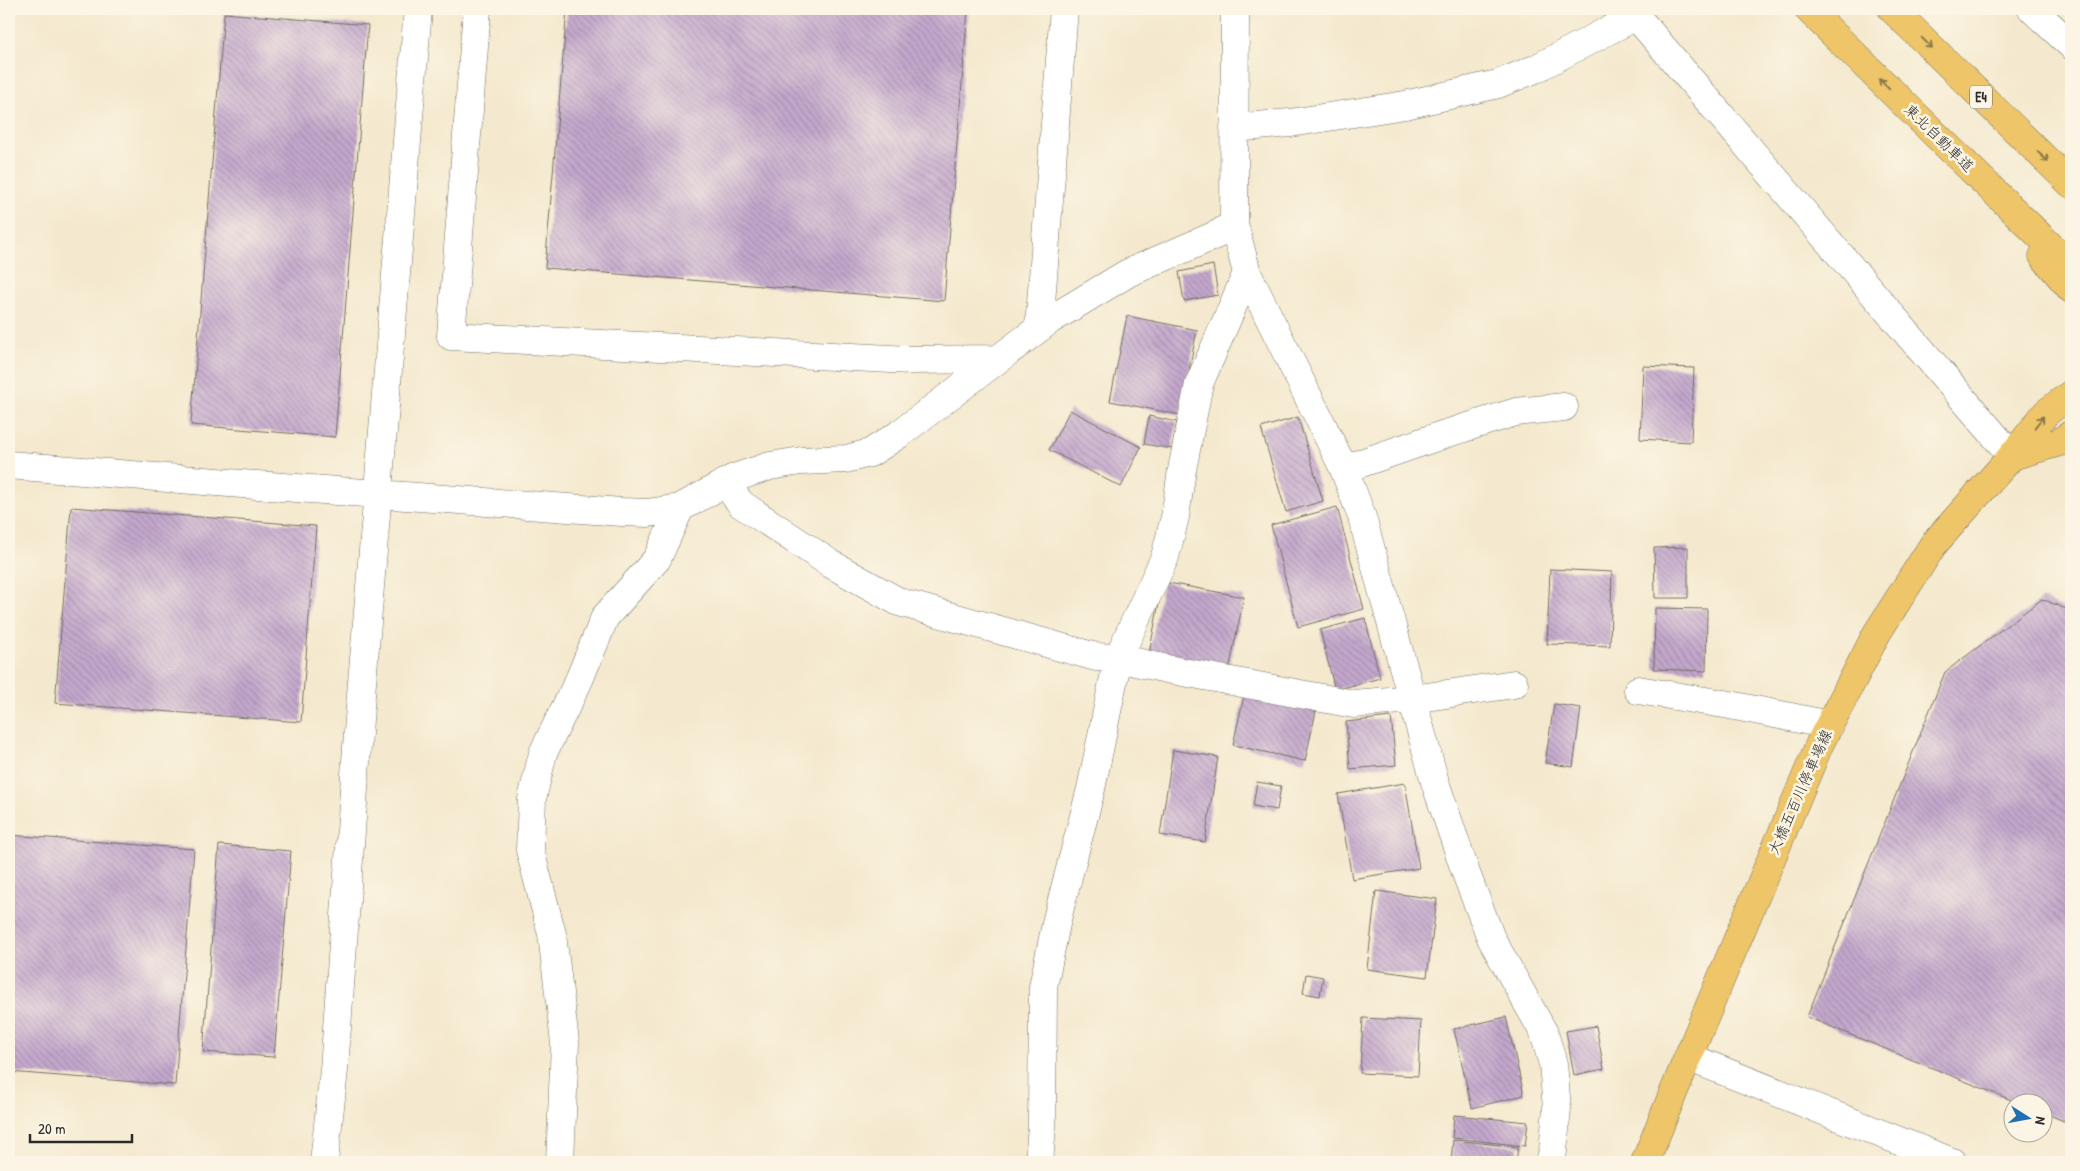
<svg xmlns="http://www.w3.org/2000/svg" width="2080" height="1171" font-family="'Patrick Hand','Klee One',sans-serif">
  <defs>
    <pattern id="building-back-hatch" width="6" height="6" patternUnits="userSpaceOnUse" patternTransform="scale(1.25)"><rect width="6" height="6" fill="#c4a8cd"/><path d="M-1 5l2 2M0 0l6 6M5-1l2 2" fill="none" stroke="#9f89a7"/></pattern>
  </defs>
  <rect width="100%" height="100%" fill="#fcf5e5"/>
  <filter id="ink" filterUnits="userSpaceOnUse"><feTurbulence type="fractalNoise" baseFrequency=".02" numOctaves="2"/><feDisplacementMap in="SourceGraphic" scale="10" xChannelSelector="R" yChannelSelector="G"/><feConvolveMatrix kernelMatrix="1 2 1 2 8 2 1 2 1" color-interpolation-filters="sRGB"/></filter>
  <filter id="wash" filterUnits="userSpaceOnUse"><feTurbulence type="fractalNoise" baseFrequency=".0096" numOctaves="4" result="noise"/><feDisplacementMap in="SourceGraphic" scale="20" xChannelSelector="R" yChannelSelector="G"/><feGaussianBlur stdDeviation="1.12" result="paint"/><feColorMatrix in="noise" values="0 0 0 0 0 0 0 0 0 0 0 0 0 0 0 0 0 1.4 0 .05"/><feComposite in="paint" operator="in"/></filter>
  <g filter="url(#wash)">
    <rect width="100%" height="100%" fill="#f4e9ce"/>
    <g id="blocks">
      <path fill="url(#building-back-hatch)" d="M567,9H968L944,301L545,268Z
        M224,13L368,25L335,437L191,425Z
        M1213,265L1218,295L1184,301L1179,272Z
        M1127,316L1197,330L1180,415L1110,401Z
        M1643,366L1694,368L1691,442L1640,439Z
        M1070,410L1141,447L1121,487L1049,450Z
        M1149,416L1177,422L1172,449L1144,444Z
        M1298,417L1323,501L1286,512L1261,428Z
        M71,507L316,526L301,722L55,703Z
        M1337,507L1364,609L1298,627L1271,525Z
        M1688,547V598H1655L1654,548Z
        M1550,569L1612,572L1610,646L1547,644Z
        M1163,582L1244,597L1229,670L1149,654Z
        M2042,599L2071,611V1124L2042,1112V1104H2021L1807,1017L1945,672Z
        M1655,608L1707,609L1706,671L1654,669Z
        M1365,618L1380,678L1335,690L1320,630Z
        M1244,696L1316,711L1305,761L1233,745Z
        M1554,704L1581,708L1573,767L1545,763Z
        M1391,717L1396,765L1350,769L1346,722Z
        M1173,750L1218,757L1205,842L1160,835Z
        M1257,782L1281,786L1277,810L1253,806Z
        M1405,783L1419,868L1352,879L1338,794Z
        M9,835L194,849L175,1085L9,1072Z
        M219,845L291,851L274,1057L203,1052Z
        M1376,891L1437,899L1427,977L1367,969Z
        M1306,974L1323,977L1320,996L1303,993Z
        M1506,1017L1524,1095L1472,1108L1454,1029Z
        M1363,1018L1421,1021L1418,1076L1360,1073Z
        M1596,1026L1604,1069L1574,1075L1566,1031Z
        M1454,1115L1528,1122L1525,1146L1452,1138Z
        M1453,1140L1518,1147L1516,1162H1451Z"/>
    </g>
  </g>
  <g filter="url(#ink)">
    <use href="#blocks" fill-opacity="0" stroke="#716e64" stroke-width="1"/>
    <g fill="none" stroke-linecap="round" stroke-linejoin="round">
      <defs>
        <path id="minor" d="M477,9L451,336L910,360L998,359
          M1235,9L1234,224L1247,273L1344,469L1362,517L1435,782L1467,876L1491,938L1544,1033L1553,1064L1557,1108L1553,1151L1550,1162
          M1630,9L2012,456
          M2032,9L2071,45
          M1234,128L1290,123L1405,105L1498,84L1535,69L1636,16
          M1039,328L1064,9
          M9,465L229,483L622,512L648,513L680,508L734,478L770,466L801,461L846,459L870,453L898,435L1050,320L1128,273L1218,234L1234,224
          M1344,469L1445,434L1516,412L1564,407
          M725,483L741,504L831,564L899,602L1096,657L1118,658L1167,669L1354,704L1413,699L1514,684
          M1638,690L1730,705L1830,725
          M1688,1057L1952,1162
          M324,1162L334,1070L359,719L418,9
          M560,1162L565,1043L552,934L530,850L532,799L543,753L579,680L605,617L657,559L680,508
          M1039,1162L1042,1126L1043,987L1057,919L1091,789L1118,658L1165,557L1175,517L1182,470L1199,384L1247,273"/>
        <path id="major" d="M2012,456L2060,442L2071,434
          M1645,1162L1688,1057L1820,743L1877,633L1933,545L2012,456L2046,413L2071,394"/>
        <path id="highway" d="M1808,9L1944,143L2071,266
          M1892,9L2071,184
          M2043,256L2071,289"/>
      </defs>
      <use href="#minor" stroke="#716e64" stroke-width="29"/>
      <use href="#major" stroke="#716e64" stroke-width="29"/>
      <use href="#highway" stroke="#716e64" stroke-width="29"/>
      <use href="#minor" stroke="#fff" stroke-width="28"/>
      <use href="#major" stroke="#eec569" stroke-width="28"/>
      <use href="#highway" stroke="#eec569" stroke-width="28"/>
    </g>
    <defs><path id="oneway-shaft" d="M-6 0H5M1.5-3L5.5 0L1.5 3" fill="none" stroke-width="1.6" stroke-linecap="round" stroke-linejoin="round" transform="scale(1.25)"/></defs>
    <g stroke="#8c784a">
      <use href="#oneway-shaft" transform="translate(1927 43) rotate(45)"/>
      <use href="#oneway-shaft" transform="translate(1884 84) rotate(-135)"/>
      <use href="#oneway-shaft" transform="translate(2043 157) rotate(44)"/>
      <use href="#oneway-shaft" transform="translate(2039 422) rotate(-52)"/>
    </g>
  </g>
  <g text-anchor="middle" stroke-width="5" stroke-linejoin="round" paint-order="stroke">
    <rect fill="#fcf5e5" stroke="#6a6863" stroke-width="1" x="1970" y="85.5" width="22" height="23" rx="4"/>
    <g font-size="14" font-weight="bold" fill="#2b2b2b">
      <text x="1981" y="102">E4</text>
    </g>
    <g font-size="15" fill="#2b2b2b" stroke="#fcf5e5">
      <text transform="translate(1939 138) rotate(44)" y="5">東北自動車道</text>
      <text transform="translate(1800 792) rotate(-66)" y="5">大橋五百川停車場線</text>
    </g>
  </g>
  <rect width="2080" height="1171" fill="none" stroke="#fcf5e5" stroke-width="30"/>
  <g transform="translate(2028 1118) rotate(101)"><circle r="24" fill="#fcf5e5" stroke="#a8a49b"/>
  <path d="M0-4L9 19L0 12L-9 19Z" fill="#1f6fb2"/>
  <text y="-8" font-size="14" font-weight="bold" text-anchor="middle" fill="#2b2b2b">N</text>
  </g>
  <path d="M30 1134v8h102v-8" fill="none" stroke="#2b2b2b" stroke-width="2.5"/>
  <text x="38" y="1134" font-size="15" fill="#2b2b2b" stroke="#fcf5e5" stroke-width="4" paint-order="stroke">20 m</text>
</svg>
